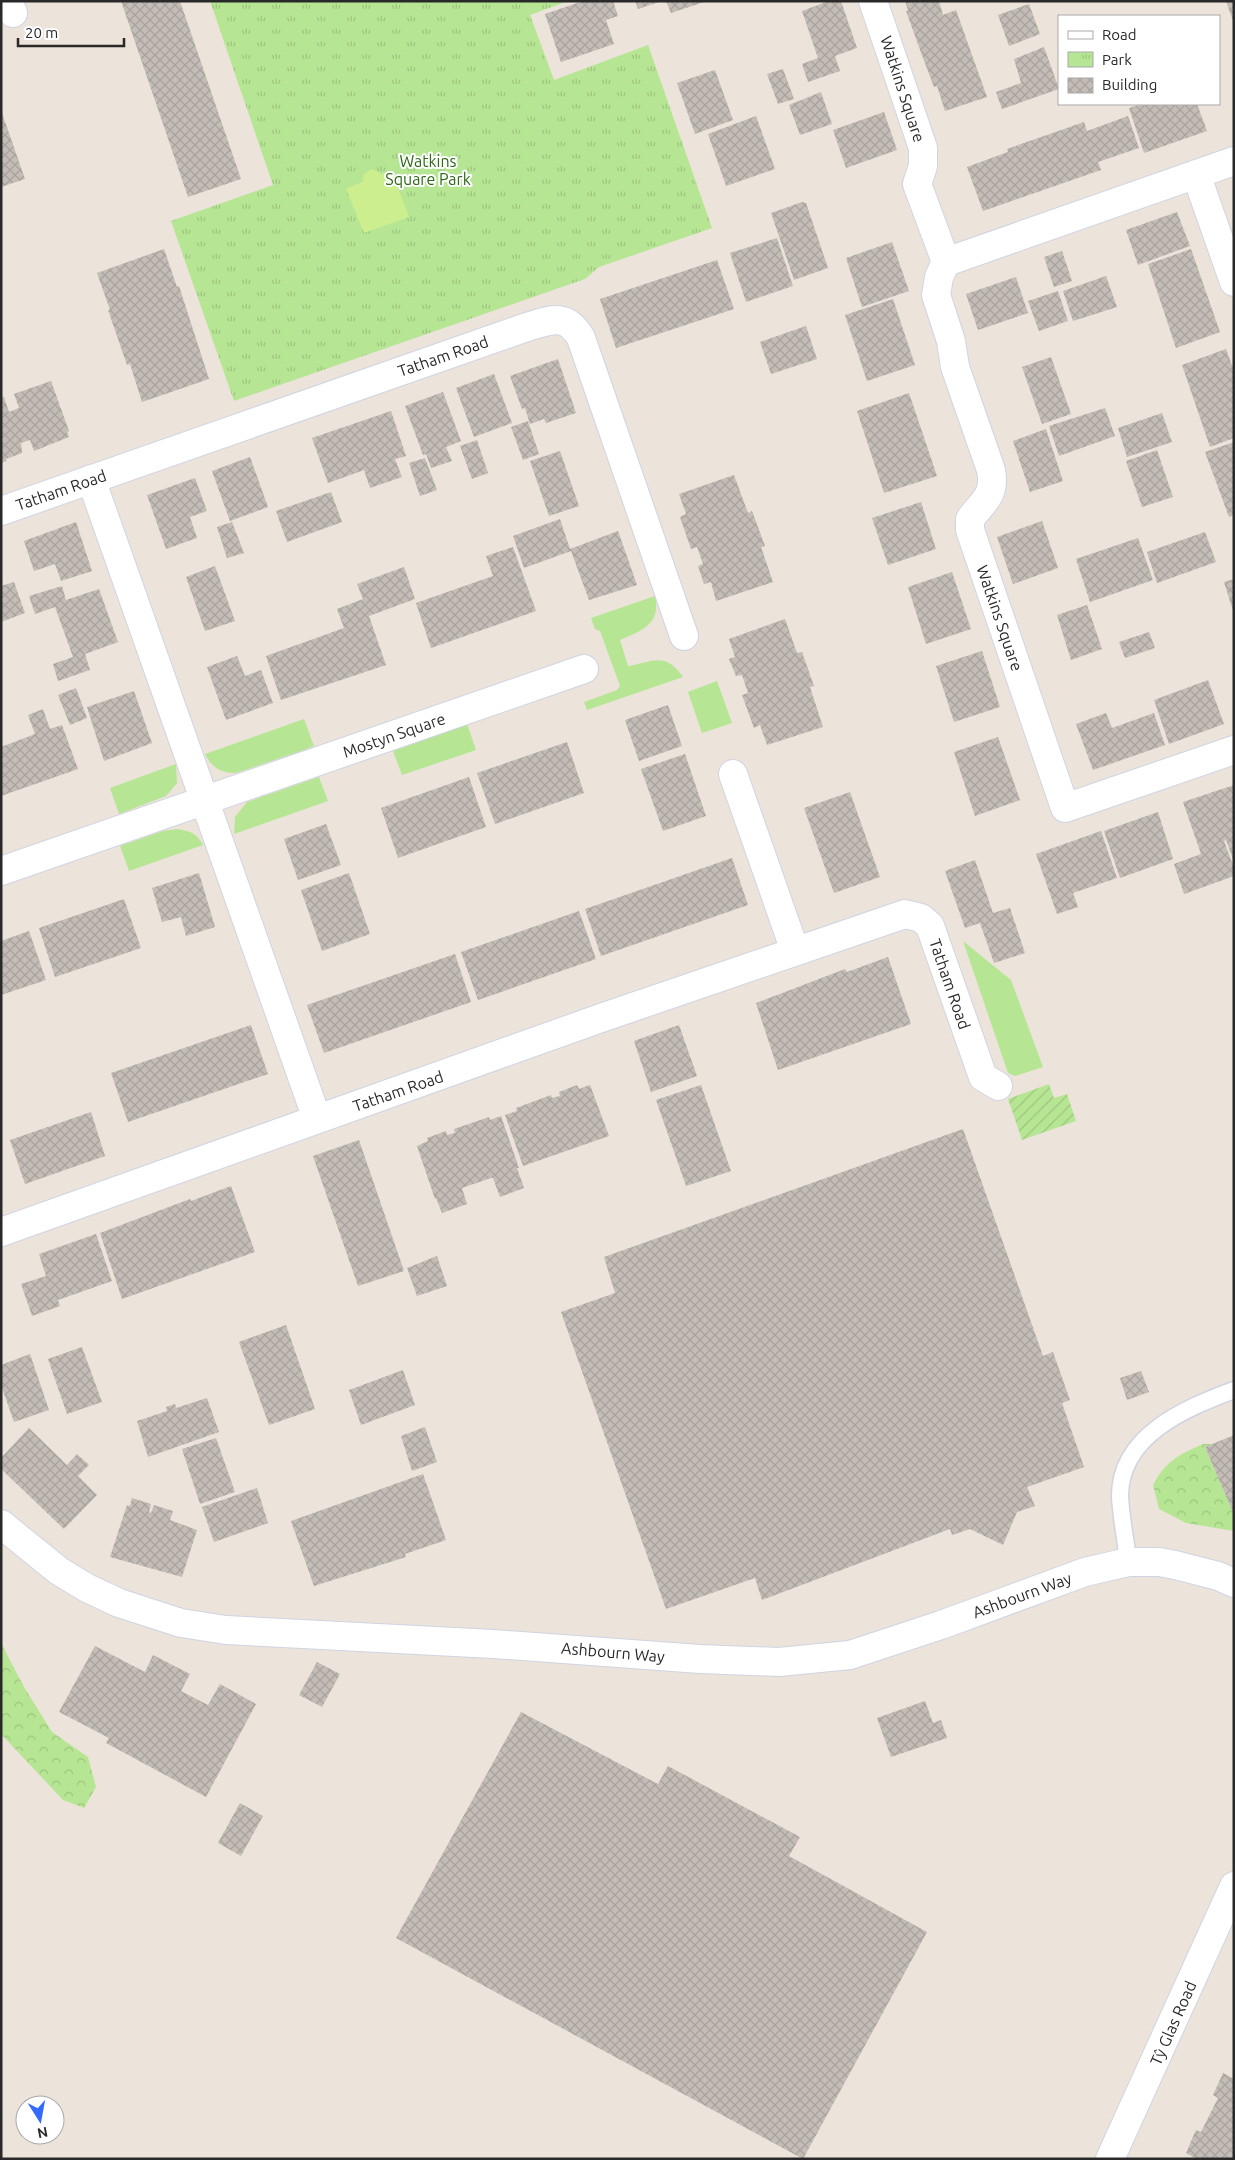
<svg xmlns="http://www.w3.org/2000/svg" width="1235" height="2160" font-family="Ubuntu,sans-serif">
  <defs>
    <pattern id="forest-crowns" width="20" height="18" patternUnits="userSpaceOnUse" patternTransform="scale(1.25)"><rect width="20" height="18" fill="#b6e693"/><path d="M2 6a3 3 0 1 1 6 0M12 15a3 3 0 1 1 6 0" fill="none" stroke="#9cc57f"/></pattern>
    <pattern id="park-tufts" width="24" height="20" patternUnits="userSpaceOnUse" patternTransform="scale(1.25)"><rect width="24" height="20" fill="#b6e693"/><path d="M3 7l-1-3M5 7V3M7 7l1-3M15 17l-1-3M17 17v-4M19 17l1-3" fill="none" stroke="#9cc57f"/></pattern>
    <pattern id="garden-furrows" width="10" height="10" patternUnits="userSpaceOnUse" patternTransform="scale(1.25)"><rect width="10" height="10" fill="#b6e693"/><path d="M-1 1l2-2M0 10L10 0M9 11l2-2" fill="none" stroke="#9cc57f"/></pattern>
    <pattern id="building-cross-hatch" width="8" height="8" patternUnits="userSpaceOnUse" patternTransform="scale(1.25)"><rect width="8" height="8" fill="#c4bdb7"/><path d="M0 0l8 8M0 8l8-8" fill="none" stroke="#a8a29d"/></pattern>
  </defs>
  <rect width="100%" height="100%" fill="#ece3da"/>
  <path fill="#b6e693" d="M655,596C661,625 642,630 620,640L628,666C653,662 665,651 683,677L587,710L584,702L617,690L620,686L600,631L595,629L591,618Z
    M717,681L732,723L702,733L688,692Z
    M304,719L314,746L304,750L236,773C221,773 212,768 205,754Z
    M467,724L476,750L402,775L393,751Z
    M176,764L177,783L166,796L119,814L110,788Z
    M319,777L328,801L234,834L235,817L247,802Z
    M177,829C190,831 197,833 203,845L129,871L120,846L163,831Z
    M963,941L1011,980L1043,1067L1015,1076L1008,1073Z"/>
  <path fill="url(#forest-crowns)" d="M1203,1444H1213L1205,1447L1232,1510L1234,1509V1531L1186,1523L1159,1509L1153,1485C1166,1461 1178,1455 1203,1444Z
    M1,1643L24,1687L52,1732L88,1757L96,1787L84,1808L63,1800L1,1734Z"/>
  <path fill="url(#park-tufts)" d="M210,1H568L530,15L554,80L648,45L712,228L599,267L585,279L234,401L171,221L273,185Z"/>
  <path fill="url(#garden-furrows)" d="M1049,1084L1054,1098L1067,1094L1076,1121L1022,1140L1008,1099Z"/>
  <path fill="#cdee8e" d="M372,169L382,174L392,172L409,217L364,233L346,189L362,182L364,174Z"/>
  <path fill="url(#building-cross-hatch)" d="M121,1H180L241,179L188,197Z
    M583,1H613L618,16L606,20L614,44L561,62L545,14Z
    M635,1H659V2L638,9Z
    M666,1H704V2L671,13Z
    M829,1H841L857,48L835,56L840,71L808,82L802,64L818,58L802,11Z
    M905,1H939L943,15L956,10L987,97L945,111L937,86L934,87L923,58L906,11L908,10Z
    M1226,1H1234V21H1233Z
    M1029,4L1040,34L1009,46L998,15Z
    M1044,47L1059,89L1002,109L996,92L1021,83L1014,59Z
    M783,69L794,99L778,104L767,74Z
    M715,70L733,120L695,134L677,83Z
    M821,92L832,124L800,135L789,105Z
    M1143,104H1197L1207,131L1144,153L1129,108Z
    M1,110L25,179L1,187Z
    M884,112L897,150L846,168L833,130Z
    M756,116L775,169L726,186L708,134Z
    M1128,116L1139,148L1098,162L1101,170L983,211L967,167L1008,152L1007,149L1084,122L1087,131Z
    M802,202L806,203L828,268L794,280L771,213Z
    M1177,212L1190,246L1138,265L1126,230Z
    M777,238L793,286L746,302L730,253Z
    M892,242L909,291L862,307L846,258Z
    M164,249L177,287L179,286L209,379L142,402L130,364L127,365L108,310H110L97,273Z
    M1191,249L1220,332L1176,348L1148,264Z
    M1062,251L1072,281L1054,287L1044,257Z
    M717,260L734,309L616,348L600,299Z
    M1106,276L1117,307L1073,321L1063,291Z
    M1016,277L1028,313L978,330L966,294Z
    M1058,291L1068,321L1039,331L1028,301Z
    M893,299L915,365L867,381L845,315Z
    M806,326L817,359L771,374L760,342Z
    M1226,349L1234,371V438L1210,447L1182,365Z
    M1051,357L1071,414L1042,424L1022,367Z
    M558,359L576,413L546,423L544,419L530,424L525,408L522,409L510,376Z
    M494,374L512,423L474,437L456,388Z
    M51,381L69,431L67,432L69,437L34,451L30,440L21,443L22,453L6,459L7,461L1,463V398L4,397L9,412L19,408L14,394Z
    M443,392L461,441L446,447L452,461L431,468L426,454L423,455L405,406Z
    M909,393L937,476L884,493L857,411Z
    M1105,408L1115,436L1059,456L1049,426Z
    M391,411L406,456L395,459L402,477L370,488L364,470L328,483L312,438Z
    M1162,413L1172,442L1127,457L1118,428Z
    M528,421L539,454L523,460L511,427Z
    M1046,429L1063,481L1030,492L1013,441Z
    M477,440L488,473L472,479L460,446Z
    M1234,442V515L1229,517L1205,452Z
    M1157,450L1173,497L1142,507L1126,461Z
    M560,451L579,506L549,516L530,461Z
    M250,457L268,507L230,521L212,471Z
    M425,458L437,490L420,496L409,463Z
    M734,475L748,513L752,511L765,546L761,547L773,582L716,601L711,582L704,584L698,566L703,564L697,547L691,549L680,517L686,514L679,494Z
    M195,478L207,511L190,517L197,538L166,549L147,495Z
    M331,492L342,522L287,542L276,511Z
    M921,502L936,549L888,565L872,518Z
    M560,519L570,549L618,531L637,585L589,600L571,551L524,568L513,536Z
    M1042,521L1058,568L1013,584L997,537Z
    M76,522L92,571L61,581L55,564L34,571L24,541Z
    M232,522L244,553L227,558L217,527Z
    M1205,532L1216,562L1157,583L1147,552Z
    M1138,538L1153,580L1090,602L1076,559Z
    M513,547L536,611L431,648L416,603L493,576L486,556Z
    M215,566L235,621L205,631L186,577Z
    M404,567L415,599L369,616L386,665L281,700L266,656L344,628L337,609L363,599L357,584Z
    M952,572L971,629L926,644L908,587Z
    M1234,579V611H1233L1224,582Z
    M14,582L25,613L1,622V586Z
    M62,586L66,600L99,589L118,642L85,654L90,670L58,681L53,664L73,657L55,607L35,614L29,596Z
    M1087,605L1102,649L1071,660L1057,615Z
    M785,619L797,653L802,652L814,686L810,687L823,727L767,745L760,725L754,728L742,695L748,693L742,675L736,676L729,659L735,657L729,639Z
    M1149,632L1155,648L1125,658L1119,642Z
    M982,651L1000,707L954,722L936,666Z
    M237,656L245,676L261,670L273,703L226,720L207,667Z
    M1208,680L1224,724L1169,744L1154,700Z
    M76,688L87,718L70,725L58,695Z
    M134,691L152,743L104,761L87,707Z
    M668,705L682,746L639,761L625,720Z
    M43,709L50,729L62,725L78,769L1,796V747L35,734L28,715Z
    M1106,713L1112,728L1154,713L1165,745L1093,770L1076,724Z
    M998,737L1020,800L975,816L954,752Z
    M567,742L584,793L495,824L477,773Z
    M685,754L706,816L663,831L641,769Z
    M469,777L486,827L398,858L381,808Z
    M1234,785V862L1226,840L1224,841L1234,868V876L1184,894L1174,864L1201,854L1183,802Z
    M850,792L880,877L834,893L804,808Z
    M1158,812L1173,859L1120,878L1104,831Z
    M326,824L341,865L298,880L284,839Z
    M1101,831L1117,878L1073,893L1078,907L1057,914L1036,854Z
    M732,858L748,905L601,956L585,909Z
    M975,860L993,913L1010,908L1025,953L994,963L980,923L965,928L945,871Z
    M199,873L215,927L186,936L181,917L162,922L152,888Z
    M349,873L370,934L322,951L301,890Z
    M124,899L141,948L55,977L39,928Z
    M579,911L596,959L478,1000L461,952Z
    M29,931L46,980L1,995V941Z
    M455,954L471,1002L324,1053L307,1005Z
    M888,957L911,1024L778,1070L756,1003L845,969L847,972Z
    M251,1025L268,1074L128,1122L111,1073Z
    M679,1025L697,1076L651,1092L634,1041Z
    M577,1085L579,1089L590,1085L609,1136L523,1166L505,1115L517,1111L516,1108L551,1095L552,1098L560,1096L559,1092Z
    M701,1085L731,1171L686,1186L656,1100Z
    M91,1112L105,1156L25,1184L10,1140Z
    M501,1116L519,1168H517L524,1188L500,1197L493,1178H491L462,1188L467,1204L442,1213L436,1198L435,1199L417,1146L428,1141L427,1138L446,1131L447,1135L455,1133L454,1129L489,1117L490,1120Z
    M963,1129L1043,1356L1053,1352L1070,1400L1062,1403L1084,1467L1027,1487L1035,1506L1017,1512L1003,1545L970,1529L952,1535L950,1529L762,1600L755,1578L666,1609L561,1312L615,1293L604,1257Z
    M359,1140L404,1271L358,1286L313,1156Z
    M231,1186L255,1252L122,1299L100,1233L190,1199L191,1201Z
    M96,1234L112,1281L58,1300L60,1306L32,1316L21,1284L46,1276L39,1254Z
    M437,1256L447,1286L417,1296L407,1268Z
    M286,1325L315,1409L269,1425L239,1342Z
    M82,1347L102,1402L67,1414L48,1359Z
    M30,1354L49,1410L14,1422L1,1385V1365Z
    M403,1370L415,1405L361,1425L349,1390Z
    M1141,1371L1149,1392L1127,1400L1120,1378Z
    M207,1398L219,1432L148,1457L137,1421L167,1411L166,1407L175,1404L176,1408Z
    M425,1427L437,1462L412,1471L401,1436Z
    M29,1428L67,1465L77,1454L89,1465L78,1476L97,1495L64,1529L1,1469V1458Z
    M1234,1435V1509L1232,1510L1205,1447Z
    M216,1438L235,1492L200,1504L182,1449Z
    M423,1474L446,1540L405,1554L406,1557L314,1586L291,1521Z
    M257,1488L268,1523L214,1542L202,1507Z
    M132,1498L151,1504L149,1512L151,1513L154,1505L173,1511L170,1520L197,1530L182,1577L110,1557L127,1505L130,1506Z
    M95,1646L145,1672L153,1655L190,1674L181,1691L208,1705L220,1684L256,1704L206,1797L106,1743L109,1738L59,1712Z
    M317,1662L340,1674L322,1707L299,1695Z
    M925,1701L933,1723L941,1720L947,1738L891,1757L877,1718Z
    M521,1712L658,1784L668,1766L800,1837L789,1856L927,1932L803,2159L396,1938Z
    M240,1803L263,1816L241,1856L218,1843Z
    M1223,2073L1234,2079V2159H1197L1186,2153L1196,2130L1201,2132L1218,2098L1213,2095Z"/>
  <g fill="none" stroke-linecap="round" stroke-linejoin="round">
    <defs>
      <path id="lane" d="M1128,1562C1126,1540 1121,1518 1120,1496C1120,1435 1186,1408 1234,1390"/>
      <path id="street" d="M8,1L13,13
        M873,1L923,148V166L917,184L946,262L939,277L936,295L951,341L955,367L991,470C996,494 984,501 970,519V530L1065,808L1234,750
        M1196,174L1234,282
        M946,262L1234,161
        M91,479L317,1119
        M1,511L527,327C551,320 566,312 581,338L684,636
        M733,774L795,951
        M1,871L584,669
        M1,1232L601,1018L905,914L921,918L930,926L983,1077L998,1086
        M1,1524L59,1571L87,1588L119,1603L181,1623L226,1630L493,1644L700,1659L779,1662L850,1655L941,1625L1085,1572L1128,1562H1159L1175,1565L1218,1576L1234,1583"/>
      <path id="secondary" d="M1110,2159L1234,1886"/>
    </defs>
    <use href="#lane" stroke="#cfd4e3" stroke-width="19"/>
    <use href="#street" stroke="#cfd4e3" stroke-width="30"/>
    <use href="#secondary" stroke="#cfd4e3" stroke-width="30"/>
    <use href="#lane" stroke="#fff" stroke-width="16"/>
    <use href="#street" stroke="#fff" stroke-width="28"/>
    <use href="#secondary" stroke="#fff" stroke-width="28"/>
  </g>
  <g text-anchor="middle" stroke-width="4" stroke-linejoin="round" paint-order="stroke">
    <g font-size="16" fill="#292929" stroke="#fff">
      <text transform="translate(903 89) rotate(72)" y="6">Watkins Square</text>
      <text transform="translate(443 356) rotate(-19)" y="6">Tatham Road</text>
      <text transform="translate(61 490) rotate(-19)" y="6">Tatham Road</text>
      <text transform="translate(1000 618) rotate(71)" y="6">Watkins Square</text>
      <text transform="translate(394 735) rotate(-19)" y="6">Mostyn Square</text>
      <text transform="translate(950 984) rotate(71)" y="6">Tatham Road</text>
      <text transform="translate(398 1091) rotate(-19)" y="6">Tatham Road</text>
      <text transform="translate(1022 1595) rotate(-20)" y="6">Ashbourn Way</text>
      <text transform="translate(613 1652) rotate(5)" y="6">Ashbourn Way</text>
      <text transform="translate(1173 2023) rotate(-66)" y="6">Tŷ Glas Road</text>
    </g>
    <g font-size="16" fill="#2e6916" stroke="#fff">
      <text x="428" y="167">Watkins<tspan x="428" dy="18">Square Park</tspan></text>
    </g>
  </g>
  <rect width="1235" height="2160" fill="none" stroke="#292929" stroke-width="5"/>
  <rect x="1058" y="15" width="162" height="90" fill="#ffffff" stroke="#a9a9a9"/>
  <rect x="1068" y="31" width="25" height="8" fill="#ffffff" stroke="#a9a9a9"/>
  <text x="1102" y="40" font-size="15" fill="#292929">Road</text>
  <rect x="1068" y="52" width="25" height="15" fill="url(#park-tufts)" stroke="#a9a9a9"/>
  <text x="1102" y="65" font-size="15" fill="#292929">Park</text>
  <rect x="1068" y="78" width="25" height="15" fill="url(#building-cross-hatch)" stroke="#a9a9a9"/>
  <text x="1102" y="90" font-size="15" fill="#292929">Building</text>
  <g transform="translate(40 2120) rotate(169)"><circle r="24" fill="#ffffff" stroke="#a9a9a9"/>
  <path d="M0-4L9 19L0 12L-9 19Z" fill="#346aff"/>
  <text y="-8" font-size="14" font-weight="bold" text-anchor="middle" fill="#292929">N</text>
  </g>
  <path d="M18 38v8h106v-8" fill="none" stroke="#292929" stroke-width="2.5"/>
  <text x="25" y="38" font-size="15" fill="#292929" stroke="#ffffff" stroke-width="4" paint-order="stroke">20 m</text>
</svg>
